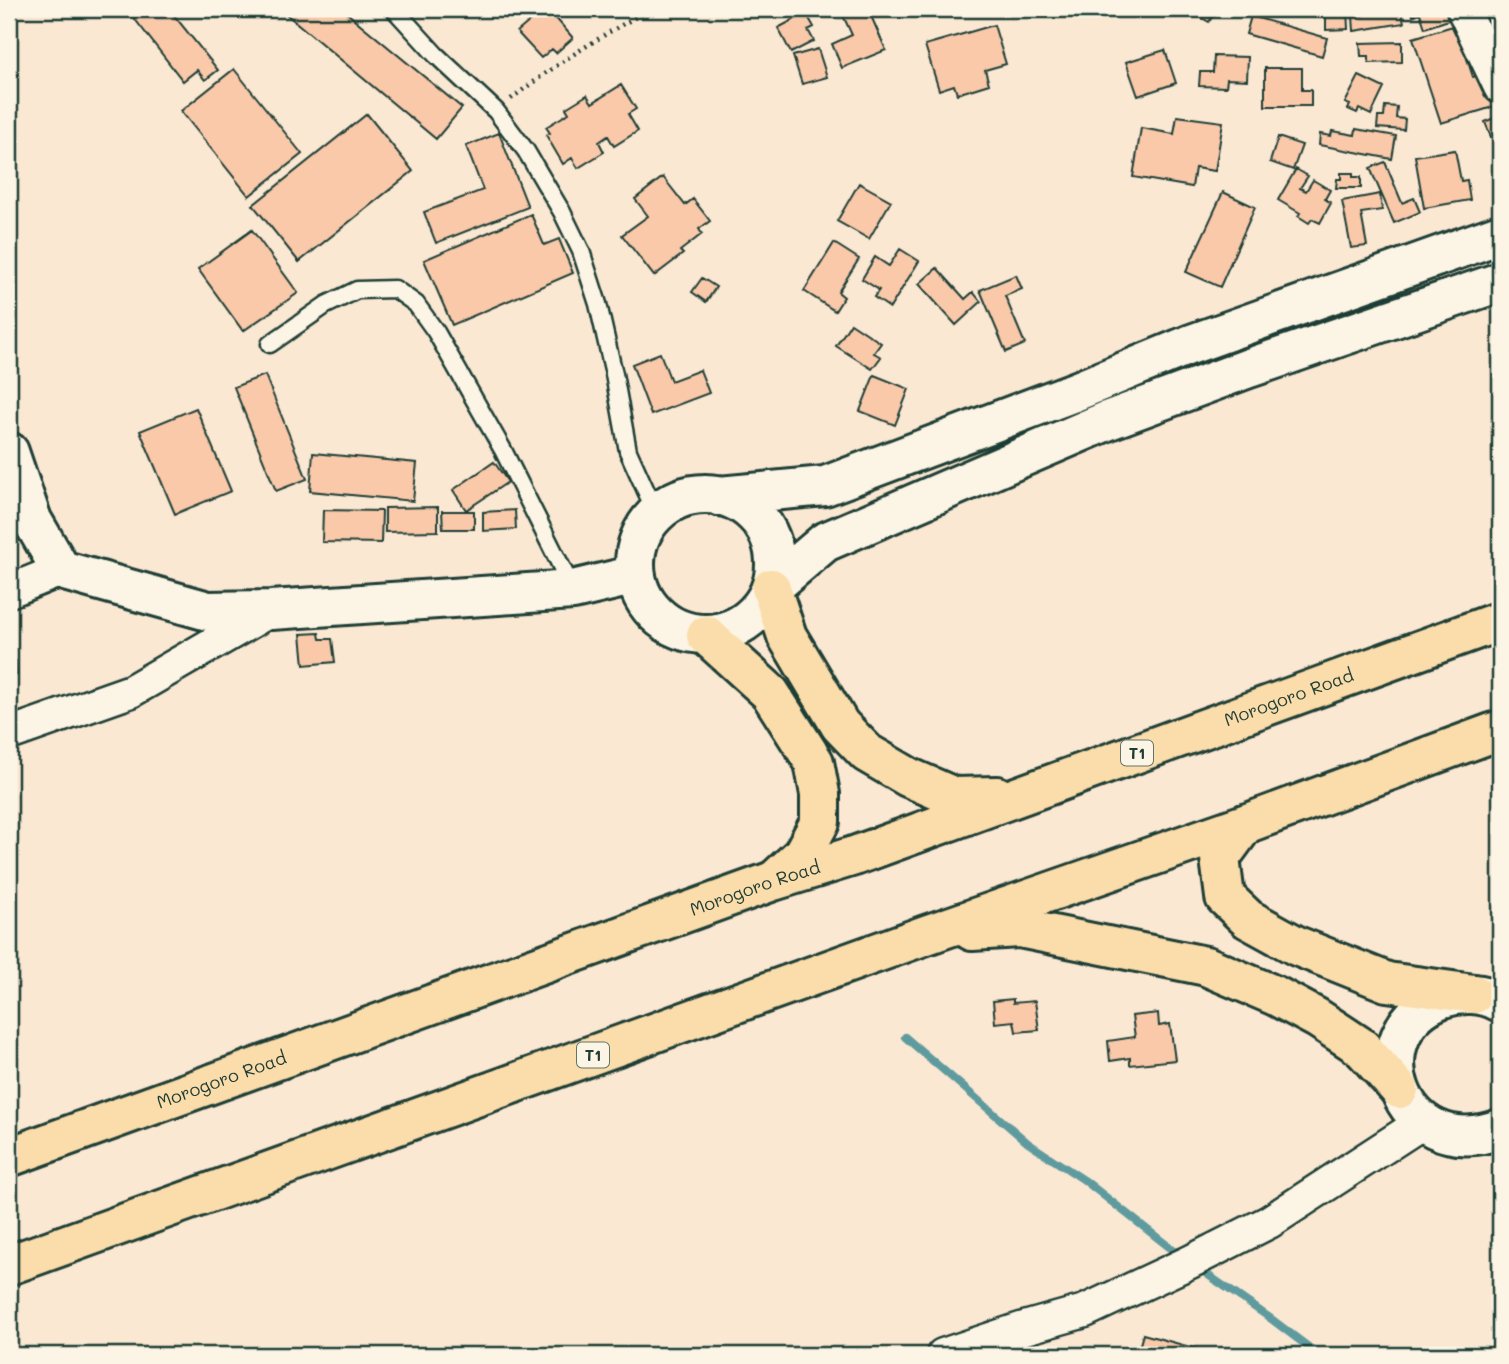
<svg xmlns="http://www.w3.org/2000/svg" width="1509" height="1364" font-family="Mali,sans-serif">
  <rect width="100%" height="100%" fill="#fbe8d3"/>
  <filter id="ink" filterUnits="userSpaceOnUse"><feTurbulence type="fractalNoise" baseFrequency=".0143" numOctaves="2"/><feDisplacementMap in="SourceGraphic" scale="14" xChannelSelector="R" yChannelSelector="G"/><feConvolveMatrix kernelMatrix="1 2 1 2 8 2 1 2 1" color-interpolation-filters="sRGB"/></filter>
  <g filter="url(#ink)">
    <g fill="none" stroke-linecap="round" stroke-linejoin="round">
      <path stroke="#5f9b9e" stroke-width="8" d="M905,1037L1028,1143L1084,1180L1182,1257
        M1195,1266L1270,1318L1319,1355"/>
    </g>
    <path fill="#fac9aa" stroke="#1f3d34" stroke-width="2" d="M127,9H169L218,70L205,80L197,70L183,81Z
      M280,9H342L462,108L436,139Z
      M544,9H548L573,38L556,53L552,49L541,58L517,32Z
      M840,9H868L886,50L842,68L832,44L852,35Z
      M1186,9H1217L1209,22Z
      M1326,9H1347L1348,29L1326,30Z
      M1362,9H1401L1404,23L1354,31L1353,16L1363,15Z
      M1411,9H1458L1460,16L1425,28L1420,13L1413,16Z
      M1475,9H1500V14L1476,18Z
      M806,13L814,27L808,30L814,41L791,53L778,28Z
      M1251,16L1327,38L1322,56L1246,34Z
      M994,25L1006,64L985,70L989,84L957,94L954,85L939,90L925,45Z
      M1456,25L1473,77L1485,73L1496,106L1441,123L1413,38Z
      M1402,42V62L1369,63V56H1361L1360,43Z
      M818,49L827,77L802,84L793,56Z
      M1165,50L1176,83L1138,96L1126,62Z
      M1214,56L1248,57L1247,80L1227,79L1226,87L1199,86L1200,72H1213Z
      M1265,68H1302V90H1311V106H1265Z
      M234,69L302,154L249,196L181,111Z
      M1359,76L1384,88L1371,115L1359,109L1357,113L1348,109L1350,105L1345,103Z
      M621,85L636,109L628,114L638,131L614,146L608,136L599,142L604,152L578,168L572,158L563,164L546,135L550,133L546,127L569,113L566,108L587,95L592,103Z
      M1385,106L1397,107L1396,118L1405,119L1404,130L1377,128L1378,117H1384Z
      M367,114L413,171L299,262L253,205Z
      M1500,115V159L1485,122Z
      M1177,116L1223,122L1215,171L1195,168L1192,187L1133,177L1141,128L1174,134Z
      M1356,129L1396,136L1392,159L1319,145L1320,134L1331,136L1332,131L1355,135Z
      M499,133L528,207L436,243L424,212L483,190L466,146Z
      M1278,137L1302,145L1293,170L1270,162Z
      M1455,150L1461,181L1467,180L1470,200L1424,208L1415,156Z
      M1385,162L1402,203L1414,198L1420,212L1394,223L1370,168Z
      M1296,169L1308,176L1300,188L1306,191L1313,180L1330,190L1325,199L1331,203L1320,223L1312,219L1309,223L1298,216L1300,213L1278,200Z
      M1341,173H1353V177H1361V188H1336L1337,179H1341Z
      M663,177L685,205L693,199L710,221L699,229L702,234L680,251L683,254L654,276L622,235L648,216L635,199Z
      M859,183L891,201L869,239L837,221Z
      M1223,192L1255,207L1220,287L1186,272Z
      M1380,194L1382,210L1361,213L1367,246L1351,248L1342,201Z
      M531,214L544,245L559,239L573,273L452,325L424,260Z
      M252,230L298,293L243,331L198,269Z
      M834,243L859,259L838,292L844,297L835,311L804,291Z
      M900,249L919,261L890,308L874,297L879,290L862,279L875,257L889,266Z
      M937,268L965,299L973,292L981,302L956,325L919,284Z
      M1016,275L1022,289L1005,296L1025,344L1006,352L980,290Z
      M702,278L716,287L706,302L692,292Z
      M851,323L881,343L874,353L881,357L872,369L836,346Z
      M660,353L671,381L700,370L709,393L651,415L632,364Z
      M265,375L307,479L276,491L234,387Z
      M874,375L909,389L895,425L860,411Z
      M196,408L231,491L175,514L140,431Z
      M313,453L417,463L413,501L310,491Z
      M494,462L508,482L466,510L453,490Z
      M438,507V531L385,532V508Z
      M323,510L382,511L381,543L322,542Z
      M515,510L516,529L483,531V512Z
      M442,511H474V529H443Z
      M319,633L320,639H332L335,662L304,665L301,634Z
      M16,661L17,675L9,676V662Z
      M1013,999V1003L1035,1001L1039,1030L1016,1032L1014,1021L995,1023L993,1001Z
      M1158,1013L1159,1026L1170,1024L1175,1060L1130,1065V1058L1110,1061L1108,1041L1135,1037L1132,1016Z
      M1143,1334L1219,1355H1137Z"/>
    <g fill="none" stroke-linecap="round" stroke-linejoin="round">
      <defs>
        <path id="lane" d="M394,9L436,55L496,111L526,151L562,212L581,251L598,304L614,374L628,451L656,513
          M270,344L326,305L357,290L395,289L416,304L436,332L503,450L573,590"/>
        <path id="street" d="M1463,9L1500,87
          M9,591L61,570
          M9,734L131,691L271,610
          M943,1355L1021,1329L1085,1311L1190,1262L1269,1222L1423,1122"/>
        <path id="secondary" d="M9,452L32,520L61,570L208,611L271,610L573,590L636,575
          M635 564a70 70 0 1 1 140 0a70 70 0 1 1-140 0Z
          M719,496L825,486L1077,391L1189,345L1500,234
          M771,588L825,542L1109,420L1249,368L1500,282
          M1500,1002C1483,992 1461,992 1443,998C1355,1030 1397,1166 1500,1129"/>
        <g id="highway">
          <path d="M771,588L787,636L840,725L867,753L908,777L954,797L997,796"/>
          <path d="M706,635L770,693L814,762L820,794V822L802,855L775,880"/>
          <path d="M1245,824L1220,858L1225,897L1248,919L1297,946L1387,982L1474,994"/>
          <path d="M972,931L1019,928L1206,966L1276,996L1317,1018L1361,1047L1399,1089"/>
          <path id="s1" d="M9,1157L773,881L854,856L1500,621"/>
          <path d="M9,1265L926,935L1245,824L1500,730"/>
        </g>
      </defs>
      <use href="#lane" stroke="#1f3d34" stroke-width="21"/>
      <use href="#street" stroke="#1f3d34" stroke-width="37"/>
      <use href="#secondary" stroke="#1f3d34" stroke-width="44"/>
      <use href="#highway" stroke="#1f3d34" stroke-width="44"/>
      <path stroke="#1f3d34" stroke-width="4.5" stroke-dasharray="2 5" stroke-linecap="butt" d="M511,99C555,65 601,35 651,9"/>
      <use href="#lane" stroke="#fcf5e5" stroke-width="16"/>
      <use href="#street" stroke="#fcf5e5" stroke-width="32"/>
      <use href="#secondary" stroke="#fcf5e5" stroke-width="38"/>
      <use href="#highway" stroke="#fbddab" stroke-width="38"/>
    </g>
  </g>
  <g text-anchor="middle" stroke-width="5" stroke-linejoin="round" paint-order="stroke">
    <g fill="#fcf5e5" stroke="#617469" stroke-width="2">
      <rect x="1121" y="740.5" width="32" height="25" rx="5"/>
      <rect x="577" y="1042.5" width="32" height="25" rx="5"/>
    </g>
    <g font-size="16" font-weight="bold" fill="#1f3d34">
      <text x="1137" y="759">T1</text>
      <text x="593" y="1061">T1</text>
    </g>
    <g font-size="18" fill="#1f3d34" stroke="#fcf5e5">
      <text dy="6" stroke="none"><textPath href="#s1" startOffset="1360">Morogoro Road</textPath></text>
      <text dy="6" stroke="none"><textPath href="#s1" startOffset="793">Morogoro Road</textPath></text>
      <text dy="6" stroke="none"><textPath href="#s1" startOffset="226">Morogoro Road</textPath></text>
    </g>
  </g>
  <rect width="1509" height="1364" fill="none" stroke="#fcf5e5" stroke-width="35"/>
  <rect x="18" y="18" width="1474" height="1329" fill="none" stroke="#1f3d34" stroke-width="2.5" filter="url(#ink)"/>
</svg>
